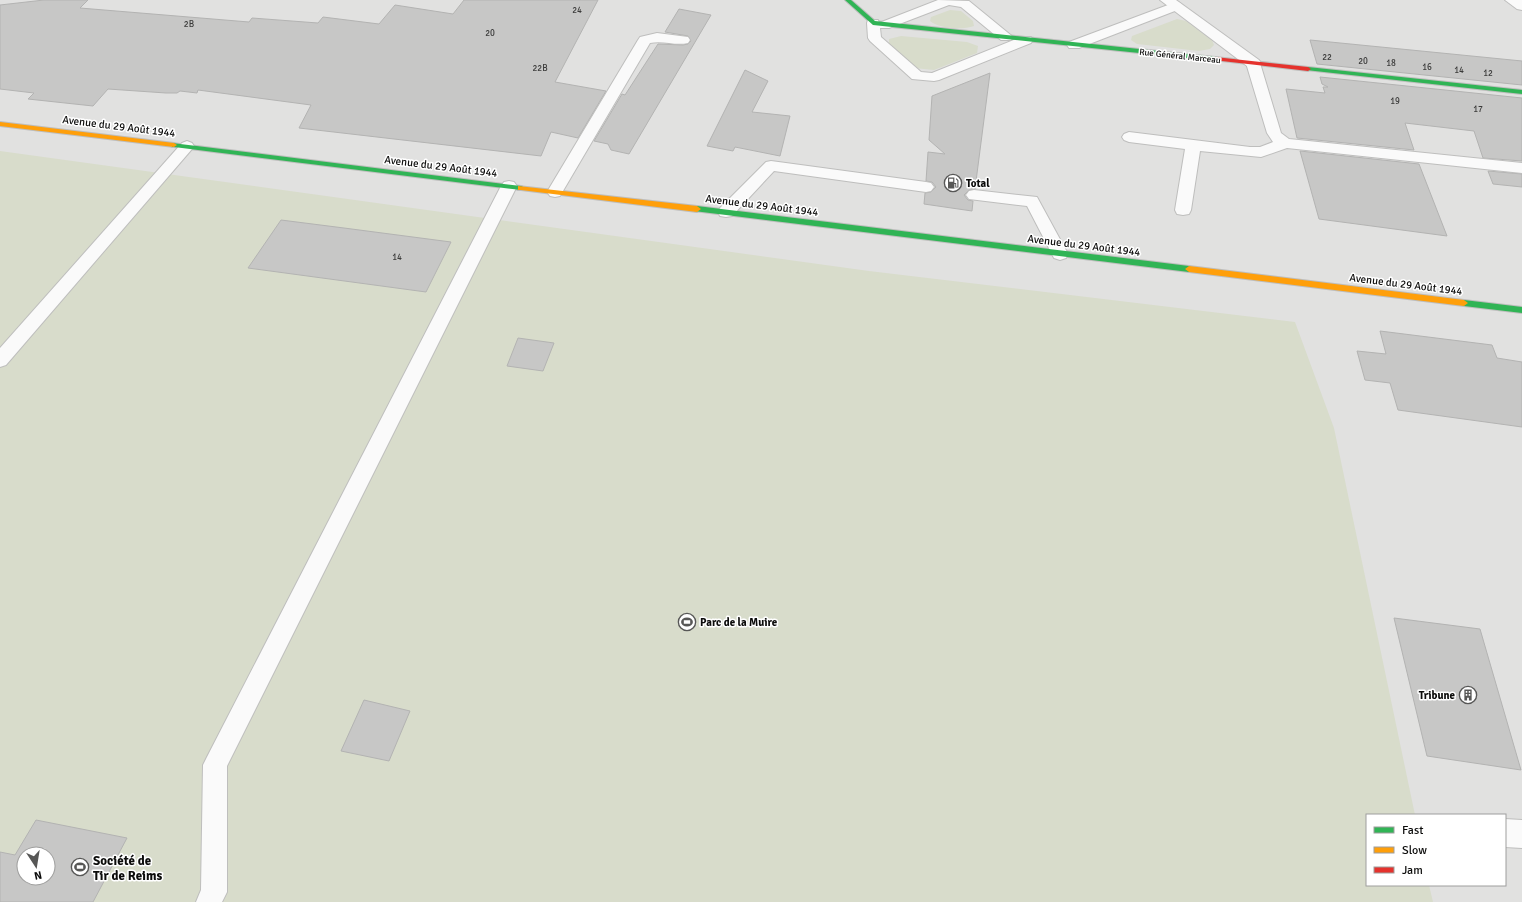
<svg xmlns="http://www.w3.org/2000/svg" width="1522" height="902" font-family="Signika,sans-serif">
  <rect width="100%" height="100%" fill="#e1e1e0"/>
  <path fill="#d8dccb" fill-rule="evenodd" d="M950,10L961,11L973,21L974,26C962,30 940,29 930,21L931,17Z
    M1177,19L1186,21L1212,40L1214,45L1210,49L1199,51L1137,44L1131,40L1132,36Z
    M901,36L967,42L978,46L977,53L934,70L914,68L889,47V39Z
    M0,151L869,271L1295,322L1334,428L1415,815H1367V885H1429L1433,902H0ZM24,854H48V878H24Z"/>
  <path fill="#c7c7c6" stroke="#b3b3b2" fill-rule="evenodd" d="M44,0H88L80,8L249,22L252,18L318,23L323,17L379,24L395,5L453,14L464,0H598L555,82L606,91L578,138L551,132L541,156L299,128L311,105L198,90L197,93L180,91L177,93H166L108,89L93,106L28,99L34,93L0,89V5Z
    M679,9L711,15L629,154L611,150L608,144L594,141L622,94L625,95L658,44L683,45L688,44L691,41L688,36L665,32Z
    M1310,40L1522,61V85L1317,64Z
    M745,70L768,81L752,112L790,116L780,156L735,147L733,151L707,146Z
    M990,73L975,189L969,190L964,195L968,200L973,201L972,211L924,204L925,193L931,192L936,187L932,182L926,181L928,152L945,154L929,140L932,96Z
    M1320,77L1522,98V161L1483,158L1474,131L1405,123L1414,150L1297,138L1286,89L1325,93L1323,87H1328L1322,84Z
    M1300,151L1419,164L1447,236L1319,219Z
    M1488,171L1522,174V187L1493,184Z
    M281,220L344,228L451,242L426,292L248,268Z
    M1380,331L1492,345L1497,358L1522,362V427L1398,410L1390,383L1365,380L1357,351L1386,354Z
    M518,338L554,343L543,371L507,366Z
    M1394,618L1480,629L1521,770L1427,756Z
    M364,700L410,711L389,761L341,751Z
    M36,820L127,838L93,902H0V852L15,855ZM24,854H48V878H24Z"/>
  <g fill="none" stroke-linecap="round" stroke-linejoin="round">
    <defs>
      <path id="lane" d="M938,0L969,1L1013,37L1011,40H1001L961,7L949,5L889,28H880L881,37L921,72L932,73L1021,37H1031L1033,40L1031,43L939,80L934,81L912,79L870,41L868,38L867,23L868,20H878L879,23Z
        M1176,2L1180,3L1182,6L1180,9L1079,48H1069L1067,45L1069,42Z
        M657,33L688,37L690,40L688,43C675,46 663,40 650,43L560,196L555,197L550,196L547,192L638,40L640,37Z
        M1253,59L1258,60L1260,63L1281,133L1289,139L1522,163V173L1287,148L1261,157L1200,151L1191,210L1189,214L1183,215L1177,214L1175,210L1185,149L1129,142L1124,140L1122,137L1124,134L1129,132L1250,147H1260L1273,142L1267,133L1246,63L1248,60Z
        M187,141L192,143L194,146L192,149L6,365L0,367V348L182,143Z
        M771,161L926,182L931,183L934,187L931,191L926,192L774,171L732,216L726,217L720,216L718,212L720,208L766,162Z
        M509,181L514,182L517,186L227,766V892L222,902H196L201,890L203,765L207,757L501,186L504,182Z
        M974,190L1037,197L1068,254L1066,258L1060,260L1054,258L1027,206L969,199L966,195L969,191Z"/>
      <path id="street" d="M1160,0H1176L1259,60L1261,63L1259,66L1253,68L1247,66Z
        M1505,0H1522V10L1517,9Z
        M1505,819L1522,820V848L1505,847Z"/>
      <path id="fast" d="M845,0H851L875,21L1215,57L1218,59L1215,61L873,25Z
        M1308,67L1522,90V94L1306,70V68Z
        M172,143L521,186L525,188L521,190L174,147H172Z
        M697,206L1189,266L1193,269L1189,272L694,211L693,209Z
        M1464,300L1522,307V313L1464,306L1460,303Z"/>
      <path id="slow" d="M0,122L174,143L177,145L174,147L0,126Z
        M518,186L697,206L701,209L697,212L521,190H518Z
        M1189,266L1464,300L1468,303L1464,306L1189,272L1185,269Z"/>
      <path id="jam" d="M1215,57L1308,67L1311,69L1308,71L1213,60L1212,59Z"/>
    </defs>
    <use href="#lane" stroke="#bebebd" stroke-width="2"/>
    <use href="#street" stroke="#bebebd" stroke-width="2"/>
    <use href="#fast" stroke="#bebebd" stroke-width="2"/>
    <use href="#slow" stroke="#bebebd" stroke-width="2"/>
    <use href="#jam" stroke="#bebebd" stroke-width="2"/>
    <use href="#lane" fill="#fafafa" fill-rule="evenodd"/>
    <use href="#street" fill="#fafafa" fill-rule="evenodd"/>
    <use href="#fast" fill="#30b455" fill-rule="evenodd"/>
    <use href="#slow" fill="#ff9f0a" fill-rule="evenodd"/>
    <use href="#jam" fill="#e5322d" fill-rule="evenodd"/>
  </g>
  <defs>
    <symbol id="fuel-ring" viewBox="-11 -11 22 22"><circle r="9.5" fill="#fff" stroke="#575756" stroke-width="1.5"/><path d="M-5.5-6h7V0h2V4h1.3V-2.5L3-4.5l.8-.8L6-3V5H2.5V1h-1V6h-7ZM-4.2-4.7v3.2H.2V-4.7Z" fill="#575756"/></symbol>
    <symbol id="stadium-ring" viewBox="-11 -11 22 22"><circle r="9.5" fill="#fff" stroke="#575756" stroke-width="1.5"/><path d="M0-5a6.5 5 0 1 0 0 10a6.5 5 0 1 0 0-10ZM-3.5-1.8h7v3.6h-7Z" fill="#575756"/></symbol>
    <symbol id="building-ring" viewBox="-11 -11 22 22"><circle r="9.5" fill="#fff" stroke="#575756" stroke-width="1.5"/><path d="M-4-6H4V6H1V3H-1V6H-4ZM-2.5-4.3h1.7v1.8h-1.7ZM.8-4.3h1.7v1.8H.8ZM-2.5-1h1.7V.8h-1.7ZM.8-1h1.7V.8H.8Z" fill="#575756"/></symbol>
  </defs>
  <g fill-rule="evenodd">
    <use href="#fuel-ring" x="943" y="173" width="20" height="20"/>
    <use href="#stadium-ring" x="677" y="612" width="20" height="20"/>
    <use href="#building-ring" x="1458" y="685" width="20" height="20"/>
    <use href="#stadium-ring" x="70" y="857" width="20" height="20"/>
  </g>
  <g text-anchor="middle" stroke-width="3" stroke-linejoin="round" paint-order="stroke">
    <g font-size="9" fill="#3b3b3a">
      <text x="577" y="13">24</text>
      <text x="189" y="27">2B</text>
      <text x="490" y="36">20</text>
      <text x="1327" y="60">22</text>
      <text x="1363" y="64">20</text>
      <text x="1391" y="66">18</text>
      <text x="1427" y="70">16</text>
      <text x="540" y="71">22B</text>
      <text x="1459" y="73">14</text>
      <text x="1488" y="76">12</text>
      <text x="1395" y="104">19</text>
      <text x="1478" y="112">17</text>
      <text x="397" y="260">14</text>
    </g>
    <g font-size="9" fill="#0c0c0b" stroke="#fff">
      <text transform="translate(1180 56) rotate(6)" y="3">Rue Général Marceau</text>
    </g>
    <g font-size="11" fill="#0c0c0b" stroke="#fff">
      <text transform="translate(119 126) rotate(7)" y="4">Avenue du 29 Août 1944</text>
      <text transform="translate(441 166) rotate(7)" y="4">Avenue du 29 Août 1944</text>
      <text transform="translate(762 205) rotate(7)" y="4">Avenue du 29 Août 1944</text>
      <text transform="translate(1084 245) rotate(7)" y="4">Avenue du 29 Août 1944</text>
      <text transform="translate(1406 284) rotate(7)" y="4">Avenue du 29 Août 1944</text>
    </g>
    <g font-size="11" font-weight="bold" fill="#0c0c0b" stroke="#fff" text-anchor="start">
      <text x="966" y="187">Total</text>
      <text x="700" y="626">Parc de la Muire</text>
      <text x="1455" y="699" text-anchor="end">Tribune</text>
    </g>
    <g font-size="13" font-weight="bold" fill="#0c0c0b" stroke="#fff" text-anchor="start">
      <text x="93" y="865">Société de<tspan x="93" dy="15">Tir de Reims</tspan></text>
    </g>
  </g>
  <rect x="1366" y="814" width="140" height="72" fill="#ffffff" stroke="#9e9e9d"/>
  <rect x="1374" y="827" width="20" height="6" fill="#30b455" stroke="#9e9e9d"/>
  <text x="1402" y="834" font-size="12" fill="#0c0c0b">Fast</text>
  <rect x="1374" y="847" width="20" height="6" fill="#ff9f0a" stroke="#9e9e9d"/>
  <text x="1402" y="854" font-size="12" fill="#0c0c0b">Slow</text>
  <rect x="1374" y="867" width="20" height="6" fill="#e5322d" stroke="#9e9e9d"/>
  <text x="1402" y="874" font-size="12" fill="#0c0c0b">Jam</text>
  <g transform="translate(36 866) rotate(168)"><circle r="19" fill="#ffffff" stroke="#9e9e9d"/>
  <path d="M0-3L7 15L0 10L-7 15Z" fill="#575756"/>
  <text y="-6" font-size="11" font-weight="bold" text-anchor="middle" fill="#0c0c0b">N</text>
  </g>
</svg>
